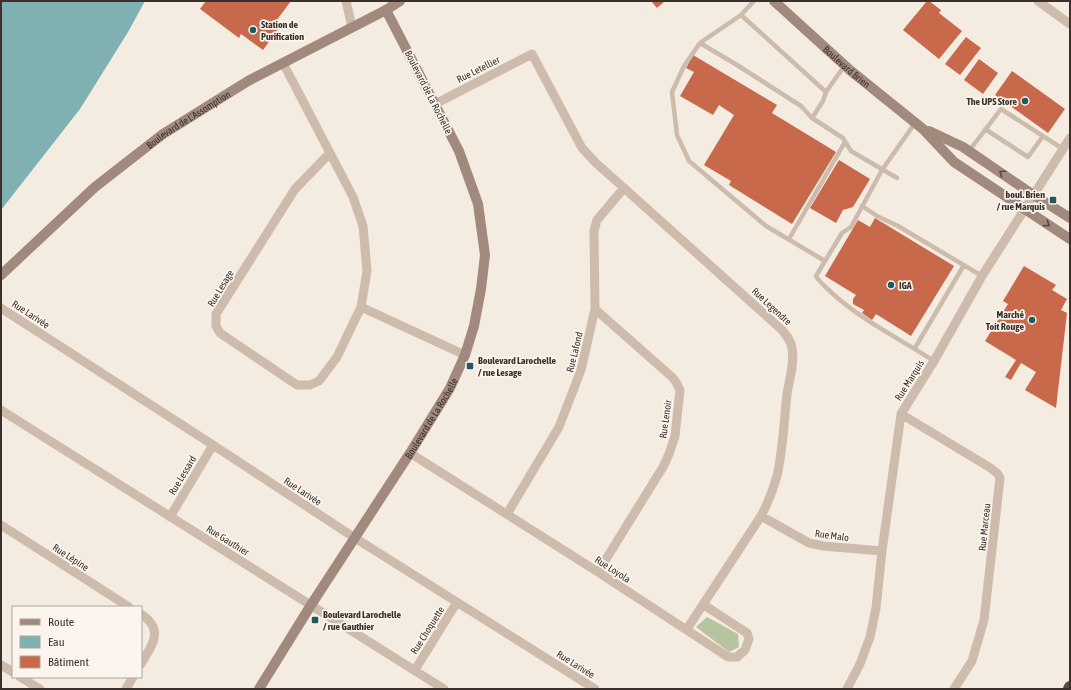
<svg xmlns="http://www.w3.org/2000/svg" width="1071" height="690" font-family="'Asap Condensed',sans-serif">
  <rect width="100%" height="100%" fill="#f4ebe1"/>
  <path fill="#b8c4a0" d="M707,617L738,634L739,647L729,652L696,627Z"/>
  <path fill="#7fb0b2" d="M1,1H145L128,32L80,109L1,210Z"/>
  <path fill="#c8694b" d="M206,1H291L276,21L281,25L263,50L241,34L239,38L200,9Z
    M651,1H665L657,8Z
    M927,1H929L941,10L939,13L962,31L939,59L903,30Z
    M966,37L981,48L960,75L945,64Z
    M693,55L777,105L772,113L836,152L792,224L729,185L731,181L704,165L734,115L719,105L713,115L680,96L694,72L686,68Z
    M979,59L998,73L983,94L964,80Z
    M1012,71L1065,109L1048,133L995,95Z
    M839,160L870,179L853,207L843,210L836,223L810,208Z
    M875,218L954,266L911,336L876,314L872,320L862,313L864,310L853,304V299L856,295L825,276L858,220L870,227Z
    M1024,266L1056,285L1052,290L1067,299L1061,310L1067,313L1056,408L1025,390L1036,372L1021,363L1011,380L1005,377L1016,360L985,341L1008,304L1003,301Z"/>
  <g fill="none" stroke-linecap="round" stroke-linejoin="round">
    <path stroke="#cdbbac" stroke-width="4.5" d="M754,1L741,15L700,43L737,65L801,106L812,118L843,138L851,151L897,178
      M741,15L826,92
      M700,43L684,66L672,92L677,135L689,161L766,226L825,261L842,233L851,227L882,170L915,123
      M812,118L823,101L826,92L845,65
      M985,129L1028,157L1043,136
      M969,151L1001,109L1063,149
      M862,206L877,216L898,226L982,276
      M789,239L845,142
      M825,261L816,276C820,283 827,288 833,294C863,321 900,339 934,361
      M915,348L964,265"/>
    <path stroke="#cdbbac" stroke-width="9" d="M346,1L352,27
      M1038,1L1070,24
      M283,63L353,197L363,226L367,271L361,307L337,357L319,381L310,385H297L220,333L216,326V314L295,189L330,153
      M435,104L532,54L582,148L596,163L624,188L782,330C787,336 791,341 792,348C795,363 789,380 787,394C784,421 783,449 777,476C773,490 768,503 761,516L687,629
      M361,307L465,355
      M1,308L213,445L355,538L595,689
      M595,309L672,377L676,382L680,390L675,436L669,454L663,467L598,572
      M1,410L444,689
      M901,414L989,467L997,473L1000,478L984,620L972,661L954,689
      M410,453L598,572L728,657H737L745,650L749,639L747,633L704,605
      M507,514L559,427L581,370L595,309L594,231L597,220L624,188
      M761,516L809,543L823,546L882,551
      M170,517L213,445
      M1,525L129,607
      M141,614C165,630 152,645 141,664
      M1,665L13,672
      M415,670L457,602
      M20,677L40,689
      M126,689L133,677
      M847,689L860,664L870,637L876,608L882,551L901,414L934,361L982,276L1070,138"/>
    <g stroke="#a18a7d" stroke-width="10">
      <path id="s1" d="M774,1L851,71L923,129L954,162L1070,239"/>
      <path d="M929,131L963,147L1026,190L1070,218"/>
      <path id="s2" d="M1,275L95,187L163,134L248,81L386,10L400,1"/>
      <path id="s3" d="M259,689L311,605L410,453L450,388L465,355L474,326L481,289L485,255L478,204L459,151L386,10"/>
    </g>
    <path stroke="#5c4a42" stroke-width="12" d="M1069,689L1070,687"/>
  </g>
  <defs><path id="oneway-chevron" d="M-2-3.5L2.5 0L-2 3.5" fill="none" stroke-width="1.6" stroke-linecap="round" stroke-linejoin="round"/></defs>
  <g stroke="#544640">
    <use href="#oneway-chevron" transform="translate(1002 173) rotate(-145)"/>
    <use href="#oneway-chevron" transform="translate(1047 224) rotate(34)"/>
  </g>
  <g fill="#1f5a5e" stroke="#fbf5ee" stroke-width="1.5">
    <circle cx="253" cy="30" r="4"/>
    <circle cx="1025" cy="101" r="4"/>
    <rect x="1049" y="196" width="8" height="8" rx="2"/>
    <circle cx="891" cy="285" r="4"/>
    <circle cx="1032" cy="320" r="4"/>
    <rect x="466" y="362" width="8" height="8" rx="2"/>
    <rect x="311" y="616" width="8" height="8" rx="2"/>
  </g>
  <g text-anchor="middle" stroke-width="3.5" stroke-linejoin="round" paint-order="stroke">
    <g font-size="10" font-weight="bold" fill="#3b302b" stroke="#fbf5ee" text-anchor="start">
      <text x="261" y="28">Station de<tspan x="261" dy="12">Purification</tspan></text>
      <text x="1017" y="105" text-anchor="end">The UPS Store</text>
      <text x="1045" y="198" text-anchor="end">boul. Brien<tspan x="1045" dy="12">/ rue Marquis</tspan></text>
      <text x="899" y="289">IGA</text>
      <text x="1024" y="318" text-anchor="end">Marché<tspan x="1024" dy="12">Toit Rouge</tspan></text>
      <text x="478" y="364">Boulevard Larochelle<tspan x="478" dy="12">/ rue Lesage</tspan></text>
      <text x="323" y="618">Boulevard Larochelle<tspan x="323" dy="12">/ rue Gauthier</tspan></text>
    </g>
    <g font-size="10" fill="#3b302b" stroke="#fbf5ee">
      <text dy="4" stroke="none"><textPath href="#s1" startOffset="98">Boulevard Brien</textPath></text>
      <text transform="translate(478 69) rotate(-27)" y="4">Rue Letellier</text>
      <text transform="translate(429 92) rotate(63)" y="4">Boulevard de La Rochelle</text>
      <text dy="4" stroke="none"><textPath href="#s2" startOffset="244">Boulevard de L'Assomption</textPath></text>
      <text transform="translate(220 288) rotate(-59)" y="4">Rue Lesage</text>
      <text transform="translate(772 306) rotate(43)" y="4">Rue Legendre</text>
      <text transform="translate(31 314) rotate(33)" y="4">Rue Larivée</text>
      <text transform="translate(574 352) rotate(-76)" y="4">Rue Lafond</text>
      <text transform="translate(909 380) rotate(-58)" y="4">Rue Marquis</text>
      <text dy="4" stroke="none"><textPath href="#s3" startOffset="321">Boulevard de La Rochelle</textPath></text>
      <text transform="translate(665 419) rotate(-82)" y="4">Rue Lenoir</text>
      <text transform="translate(182 475) rotate(-59)" y="4">Rue Lessard</text>
      <text transform="translate(303 491) rotate(33)" y="4">Rue Larivée</text>
      <text transform="translate(984 527) rotate(-84)" y="4">Rue Marceau</text>
      <text transform="translate(832 535) rotate(8)" y="4">Rue Malo</text>
      <text transform="translate(228 540) rotate(32)" y="4">Rue Gauthier</text>
      <text transform="translate(71 557) rotate(33)" y="4">Rue Lépine</text>
      <text transform="translate(613 569) rotate(33)" y="4">Rue Loyola</text>
      <text transform="translate(427 630) rotate(-58)" y="4">Rue Choquette</text>
      <text transform="translate(576 664) rotate(32)" y="4">Rue Larivée</text>
    </g>
  </g>
  <rect width="1071" height="690" fill="none" stroke="#3b302b" stroke-width="4"/>
  <rect x="12" y="606" width="130" height="72" fill="#fbf5ee" stroke="#aea6a0"/>
  <rect x="20" y="619" width="20" height="6" fill="#a18a7d" stroke="#aea6a0"/>
  <text x="48" y="626" font-size="12" fill="#3b302b">Route</text>
  <rect x="20" y="636" width="20" height="12" fill="#7fb0b2" stroke="#aea6a0"/>
  <text x="48" y="646" font-size="12" fill="#3b302b">Eau</text>
  <rect x="20" y="656" width="20" height="12" fill="#c8694b" stroke="#aea6a0"/>
  <text x="48" y="666" font-size="12" fill="#3b302b">Bâtiment</text>
</svg>
